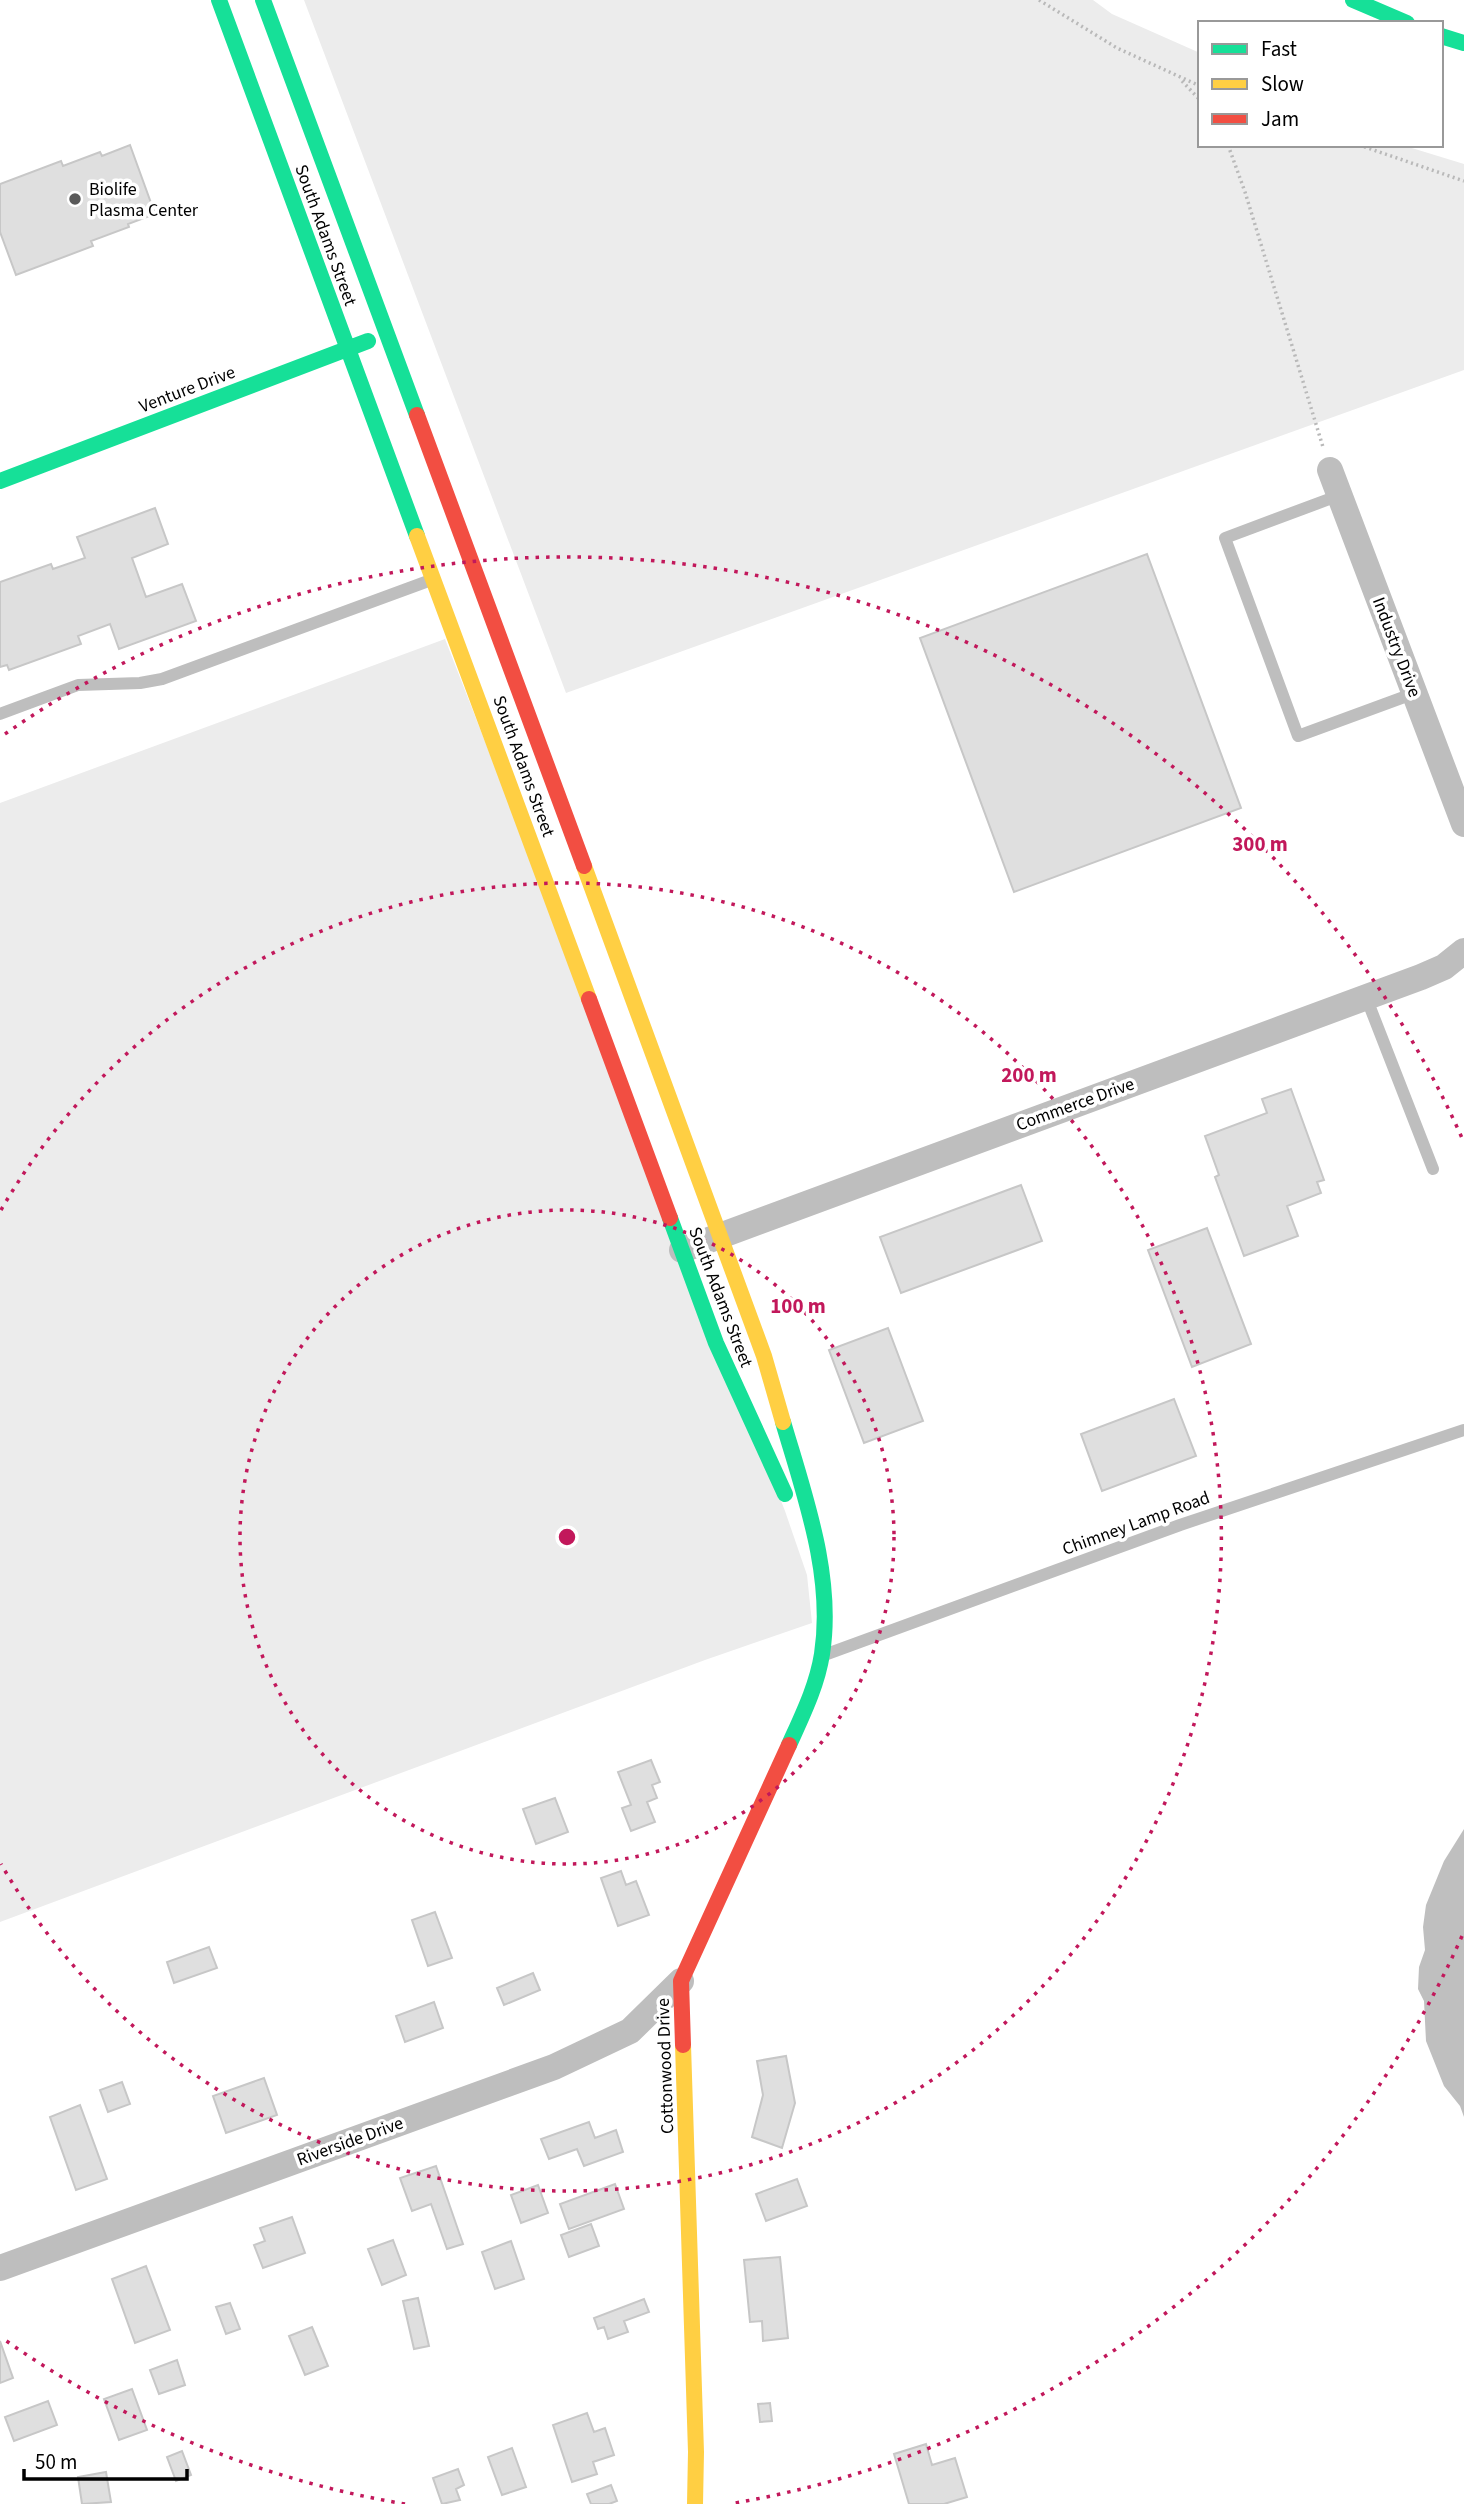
<svg xmlns="http://www.w3.org/2000/svg" width="1464" height="2504" font-family="'Source Sans 3',sans-serif">
  <rect width="100%" height="100%" fill="#fff"/>
  <path fill="#ececec" d="M304,0H1093L1112,14L1200,53V145H1402L1464,164V370L566,693Z
    M445,639L785,1511L807,1575L812,1623L705,1660L0,1922V803Z"/>
  <path fill="#bfbfbf" d="M1464,1829V2117L1460,2106L1444,2086L1426,2041L1424,2001L1418,1989L1419,1967L1425,1950L1423,1927L1426,1905L1444,1861Z"/>
  <path fill="#dfdfdf" stroke="#c7c7c7" stroke-width="2" d="M130,145L155,214L128,224L129,227L91,241L93,246L16,275L0,232V184L61,161L63,166L100,152L102,156Z
    M155,508L168,544L132,558L146,597L182,584L196,621L119,649L110,624L78,636L81,644L9,670L7,665L0,667V582L51,564L53,569L85,558L77,537Z
    M1147,554L1241,808L1014,892L920,638Z
    M1291,1089L1324,1180L1317,1182L1321,1193L1287,1206L1298,1236L1244,1256L1215,1177L1219,1175L1205,1136L1267,1113L1262,1099Z
    M1021,1185L1042,1241L901,1293L880,1237Z
    M1207,1228L1251,1344L1192,1367L1148,1250Z
    M888,1328L923,1421L864,1443L829,1350Z
    M1174,1399L1196,1456L1102,1491L1081,1434Z
    M651,1760L660,1782L652,1785L657,1798L647,1802L655,1822L631,1831L622,1808L631,1805L618,1772Z
    M555,1798L568,1832L536,1844L523,1809Z
    M621,1871L626,1885L636,1881L649,1915L618,1926L601,1878Z
    M435,1912L452,1958L428,1966L412,1920Z
    M209,1947L217,1968L174,1983L167,1962Z
    M533,1973L540,1990L504,2005L497,1988Z
    M434,2002L443,2028L405,2042L396,2016Z
    M786,2056L795,2103L782,2148L752,2137L763,2095L757,2061Z
    M264,2078L277,2115L226,2133L213,2096Z
    M122,2082L130,2104L108,2112L100,2090Z
    M80,2105L107,2179L76,2190L50,2117Z
    M589,2122L595,2138L616,2130L623,2152L584,2166L577,2149L549,2159L541,2139Z
    M436,2166L463,2244L447,2249L431,2204L412,2211L400,2178Z
    M797,2179L807,2206L766,2221L756,2194Z
    M615,2184L624,2209L569,2229L560,2204Z
    M538,2185L548,2213L521,2223L511,2195Z
    M292,2217L305,2253L263,2268L254,2245L265,2241L260,2228Z
    M591,2224L599,2246L569,2257L561,2235Z
    M393,2240L406,2275L382,2285L368,2249Z
    M511,2241L524,2279L495,2289L482,2252Z
    M780,2257L788,2338L763,2341L762,2321L750,2322L744,2260Z
    M146,2266L170,2330L135,2343L112,2279Z
    M418,2298L429,2346L414,2349L403,2301Z
    M644,2299L649,2312L624,2321L628,2332L608,2339L604,2327L598,2329L594,2318Z
    M230,2303L240,2329L226,2334L216,2307Z
    M312,2327L328,2366L305,2375L289,2336Z
    M0,2341L13,2378L0,2383Z
    M177,2360L185,2385L159,2394L150,2370Z
    M132,2389L147,2430L119,2440L104,2399Z
    M48,2401L57,2425L14,2441L5,2417Z
    M770,2403L772,2421L760,2422L758,2404Z
    M587,2413L594,2432L605,2428L614,2455L593,2462L597,2474L572,2482L553,2425Z
    M926,2444L932,2465L955,2458L967,2497L944,2504H909L894,2454Z
    M512,2448L526,2487L502,2495L488,2457Z
    M182,2451L191,2475L176,2481L167,2457Z
    M458,2469L464,2485L456,2489L460,2500L442,2504L433,2478Z
    M106,2472L111,2502L82,2504L78,2477Z
    M611,2485L617,2501L609,2504H591L587,2494Z"/>
  <g fill="none" stroke-linecap="round" stroke-linejoin="round">
    <path stroke="#b9b9b9" stroke-width="3.5" stroke-dasharray="2 3.5" stroke-linecap="butt" d="M1039,0L1117,48L1200,86
      M1182,81L1200,100
      M1228,145L1245,192L1323,447
      M1359,145L1464,181"/>
    <path stroke="#bebebe" stroke-width="12" d="M1340,495L1225,538L1298,736L1415,693
      M0,714L78,685L140,683L162,679L431,580
      M1366,997L1433,1169
      M827,1654L1180,1525L1464,1430"/>
    <path stroke="#bebebe" stroke-width="26" d="M1330,470L1464,824
      M682,1250L1421,977L1444,967L1464,951
      M0,2268L554,2067L630,2031L681,1981"/>
    <path stroke="#16e098" stroke-width="16" d="M219,0L417,536
      M263,0L417,415
      M1353,0L1407,23
      M1441,36L1464,43
      M0,481L368,341
      M670,1218L716,1343L785,1494
      M783,1422C805,1497 834,1576 822,1654C817,1686 802,1716 789,1745"/>
    <path stroke="#ffcf43" stroke-width="16" d="M417,536L589,999
      M584,866L764,1356L783,1422
      M683,2045L696,2452L695,2504"/>
    <path stroke="#f24e42" stroke-width="16" d="M417,415L584,866
      M589,999L670,1218
      M683,2045L681,1981L789,1745"/>
  </g>
  <g fill="none" stroke="#c2185b" stroke-width="3.5" stroke-dasharray="3.5 7">
    <circle cx="567" cy="1537" r="327"/>
    <path d="M1 1210A654 654 0 1 1 1 1864"/>
    <path d="M1462 1936A980 980 0 0 1 729 2504M405 2504A980 980 0 0 1 5 2340M5 734A980 980 0 0 1 1462 1138"/>
  </g>
  <circle fill="#595959" stroke="#fff" stroke-width="2.5" cx="75" cy="199" r="7"/>
  <g text-anchor="middle" stroke-width="7" stroke-linejoin="round" paint-order="stroke">
    <g font-size="18" fill="#000" stroke="#fff" text-anchor="start">
      <text x="89" y="195">Biolife<tspan x="89" dy="21">Plasma Center</tspan></text>
    </g>
    <g font-size="18" fill="#000" stroke="#fff">
      <text transform="translate(326 235) rotate(70)" y="6">South Adams Street</text>
      <text transform="translate(187 389) rotate(-21)" y="6">Venture Drive</text>
      <text transform="translate(1397 647) rotate(69)" y="6">Industry Drive</text>
      <text transform="translate(524 766) rotate(70)" y="6">South Adams Street</text>
      <text transform="translate(1075 1104) rotate(-20)" y="6">Commerce Drive</text>
      <text transform="translate(721 1297) rotate(69)" y="6">South Adams Street</text>
      <text transform="translate(1136 1523) rotate(-20)" y="6">Chimney Lamp Road</text>
      <text transform="translate(665 2066) rotate(-92)" y="6">Cottonwood Drive</text>
      <text transform="translate(350 2141) rotate(-20)" y="6">Riverside Drive</text>
    </g>
  </g>
  <circle cx="567" cy="1537" r="10" fill="#c2185b" stroke="#fff" stroke-width="3.5"/>
  <g font-size="21" text-anchor="middle" font-weight="bold" fill="#c2185b" stroke="#fff" stroke-width="7" stroke-linejoin="round" paint-order="stroke">
    <text x="1260" y="851">300 m</text>
    <text x="1029" y="1082">200 m</text>
    <text x="798" y="1313">100 m</text>
  </g>
  <rect x="1198" y="21" width="245" height="126" fill="#ffffff" stroke="#999999" stroke-width="2"/>
  <rect x="1212" y="44" width="35" height="10" fill="#16e098" stroke="#999999" stroke-width="2"/>
  <text x="1261" y="56" font-size="21" fill="#000000">Fast</text>
  <rect x="1212" y="79" width="35" height="10" fill="#ffcf43" stroke="#999999" stroke-width="2"/>
  <text x="1261" y="91" font-size="21" fill="#000000">Slow</text>
  <rect x="1212" y="114" width="35" height="10" fill="#f24e42" stroke="#999999" stroke-width="2"/>
  <text x="1261" y="126" font-size="21" fill="#000000">Jam</text>
  <path d="M24 2469v10h163v-10" fill="none" stroke="#000000" stroke-width="3.5"/>
  <text x="35" y="2469" font-size="21" fill="#000000" stroke="#ffffff" stroke-width="5" paint-order="stroke">50 m</text>
</svg>
